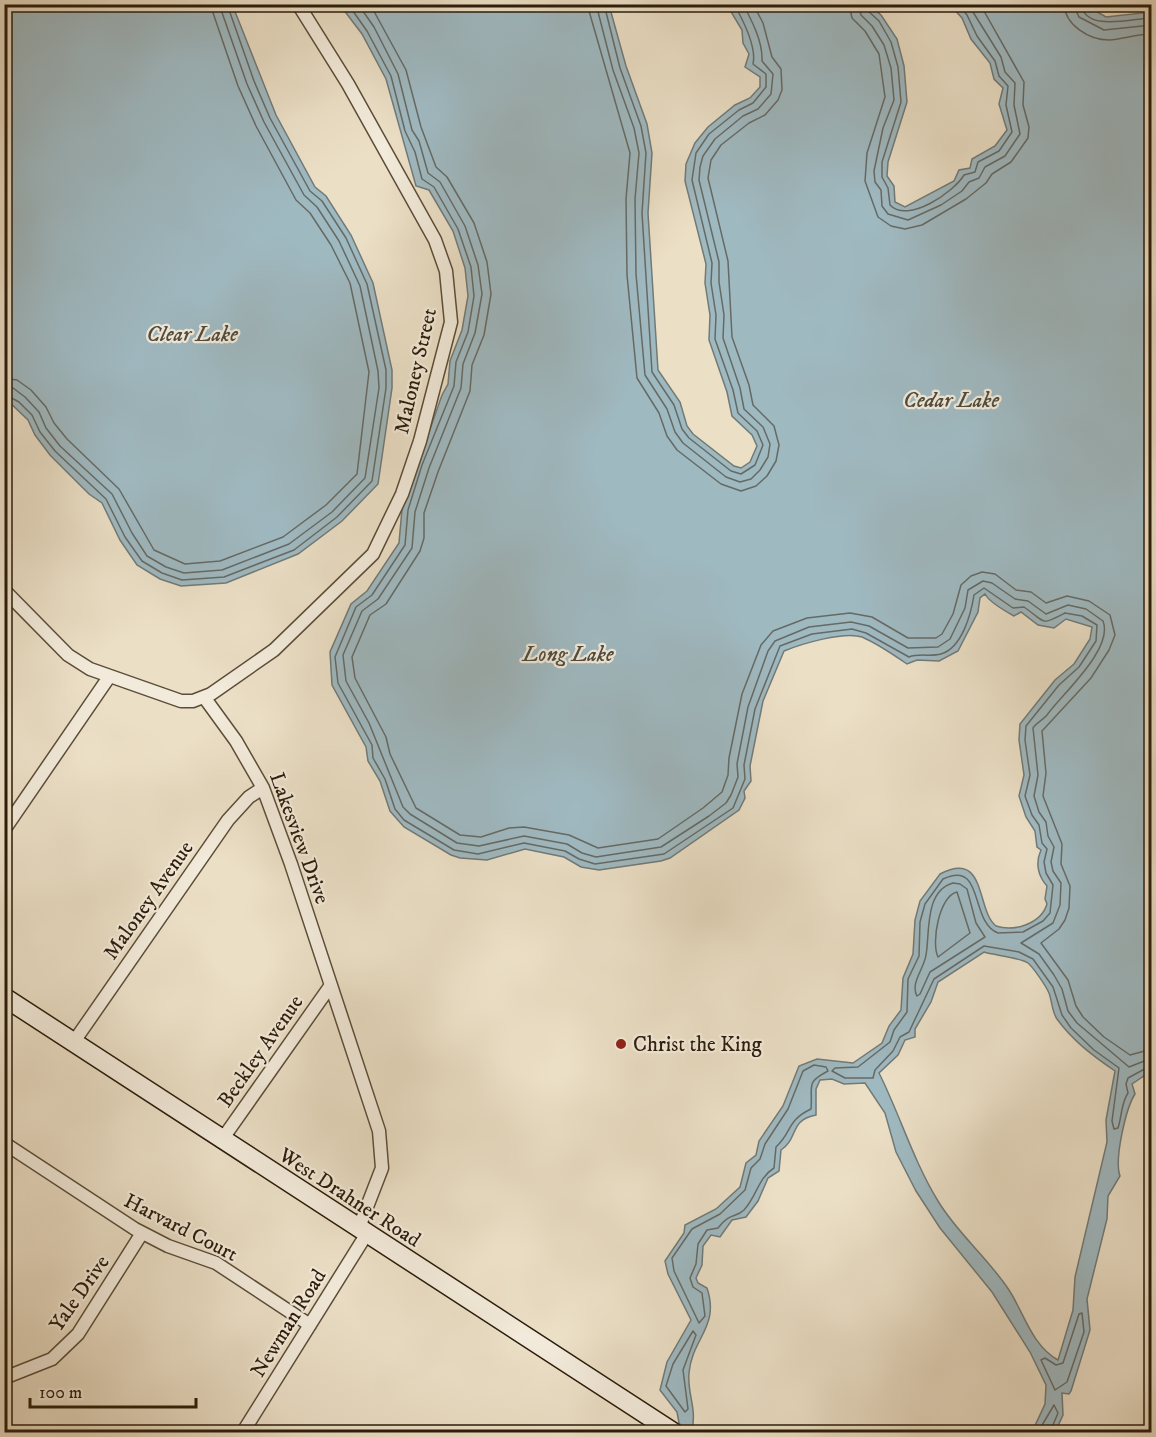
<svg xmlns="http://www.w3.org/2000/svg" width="1156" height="1437" font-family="'IM FELL DW Pica',serif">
  <rect width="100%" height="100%" fill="#ebdfc6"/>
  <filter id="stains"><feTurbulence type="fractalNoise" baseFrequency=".00333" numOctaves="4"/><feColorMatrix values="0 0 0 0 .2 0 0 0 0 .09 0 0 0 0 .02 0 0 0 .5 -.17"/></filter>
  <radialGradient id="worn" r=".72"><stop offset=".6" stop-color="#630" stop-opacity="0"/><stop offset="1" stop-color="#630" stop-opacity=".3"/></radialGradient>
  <path fill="#9fb9c1" stroke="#717a77" stroke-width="1.5" fill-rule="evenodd" d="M5,4H231L234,9L276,115L315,187L326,196L351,235L373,283L392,370V388L378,484L342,521L298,554L226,583L181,586L160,579L137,565L120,540L102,503L89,494L50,455L35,435L28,420L5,398Z
    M340,5H609L626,66L647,124L652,153L648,213L658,370L680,402L687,426L693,434L734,466L741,468L750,462L757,446L752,435L732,416L727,392L709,340L710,315L705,283L706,264L685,181L686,164L695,143L708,127L735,105L750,98L760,87V77L745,67L749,54L743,43L742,30L727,5H869L881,15L897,39L904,66L907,102L888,162L887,176L894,186L895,202L905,207L954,181L959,170L970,168L972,159L995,146L1007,130L999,104L1003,88L994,79L990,63L971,39L962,18L950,5H1085L1106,17L1151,12V1071L1132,1084L1135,1094C1126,1108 1114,1159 1120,1176L1108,1196L1107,1219L1087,1299L1090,1330L1071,1391L1069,1394L1062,1393L1063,1415L1055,1432H1032L1045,1404L1046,1385L1030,1352L992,1292L940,1228L916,1191L896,1152L885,1113L865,1083L844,1084L832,1079L820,1080L816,1089V1115C789,1120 799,1138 781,1150L779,1171L768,1178L758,1201L746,1217L732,1220L720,1237L711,1235L703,1246L702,1265L696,1278L698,1283L707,1288C720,1327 692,1338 689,1373C687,1393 697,1409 692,1429L686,1432L679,1423L677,1412L660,1390L667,1362L691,1320L668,1274L665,1261L684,1233L685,1225L716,1209L740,1187L746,1163L756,1155L759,1141L783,1106L799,1066L817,1059L853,1063L882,1043L889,1026L901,1010L903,978L913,954L915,920L920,901L940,874C987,849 976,911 996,926C1014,932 1041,924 1047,904L1045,899L1047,886C1038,876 1035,863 1041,850L1037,847L1035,831L1026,817L1019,796L1024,775L1019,740L1020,724L1055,680L1074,664L1090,639L1092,627L1066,619L1054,628L1038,625L1021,612L1014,616C1005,611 989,602 985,594L980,598L978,612L958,651L939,661L917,660L907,664C894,655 876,643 862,637C844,631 801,644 784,651L763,701L750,766L751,781L744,791L745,798L739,810L670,858L661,861L599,870L581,867L564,857L525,849L487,860L460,858L451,855L404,827L390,811L380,781L368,761L366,747L332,685L330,652L351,604L367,591L399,543L402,509L442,395L448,384L450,361L462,330L468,296L465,268L453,231L429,190L416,186L386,79L362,34ZM984,952C993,955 1022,958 1028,963C1033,967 1046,986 1049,993C1052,1001 1052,1012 1057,1019C1073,1041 1093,1056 1115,1071L1106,1120L1107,1142L1075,1277L1073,1310L1058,1360C1032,1346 1024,1313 1009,1290C988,1258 957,1233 938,1201C913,1160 900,1115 879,1073L898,1055L905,1040L915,1037V1029L931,1002L938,982Z"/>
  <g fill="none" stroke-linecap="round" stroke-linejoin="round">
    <path stroke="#656a65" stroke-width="1.5" d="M348,4L367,31L391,76L405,131L415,152L422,179L434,187L458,229L471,267L474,296L468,332L456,362L454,386L422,465L408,510L405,545L372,595L356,607L335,657L338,683L372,745L373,758L385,779L395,809L404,820L454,850L478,854L524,843L565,851L579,859L595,864L664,854L733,808L745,779L744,765L755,709L780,646L812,634L852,629L866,633L909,657C919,653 930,657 941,654C962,648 971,614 974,595L984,588L1013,608L1024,607C1047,623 1040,626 1065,613L1082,616L1097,625L1096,641L1079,667L1059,685L1026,726L1025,740L1030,775L1025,796L1032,815L1039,825L1042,843L1047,849L1044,862L1046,873L1053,885L1050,913L1043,921L1023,932L998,933C969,922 985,859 943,879L925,904L920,922L919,956L908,979L907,1012L894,1030L890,1042L858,1067L835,1068L832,1071L845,1078H873L875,1070L893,1051L900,1037L909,1032L934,979L984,946L1019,952L1033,959L1053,987L1062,1015L1071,1028L1094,1050L1119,1068L1112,1121L1114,1129L1118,1128C1122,1116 1121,1103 1128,1093L1126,1084L1128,1078L1152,1065
      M358,4L374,27L398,74L412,130L419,141L428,173L440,182L465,226L478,265L482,294L475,333L463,364L461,388L429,468L415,512L412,548L378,599L362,611L343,655L346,681L369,723L403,807L410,814L457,843L479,846L524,836L567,844L582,853L596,857L661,847L709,816L726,803L731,795L738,777L737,764L748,707L768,651L775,641L809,627L851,622L869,626L908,648L938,647L950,639L965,608L968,590L983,581L992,583L1015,599L1028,601L1046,614L1068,605L1086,609L1103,621C1114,649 1062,694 1047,715C1043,720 1037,722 1033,728L1038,775L1034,796L1039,812L1046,822L1048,836L1054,847L1051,862L1053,871L1061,883L1060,905L1053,923L1021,943L1039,954L1054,975L1062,989L1068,1011L1077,1023L1129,1067L1152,1058
      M370,4L406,70L421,127L436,167L447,177L474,223L487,262L491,294L484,335L472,365L470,391L438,472L424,513V538L420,551L386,604L370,615L352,657L355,678L386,737L390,754L416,808L460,835L481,837L509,828L524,827L569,835L598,848L658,839L703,808L722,792L728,775L729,758L742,694L761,645L773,631L807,618L850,613L872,617L908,638H936L942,634L953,614L961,585L971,576L982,572L995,574L1016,590L1031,592L1046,603L1067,596L1089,601L1110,615L1115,635L1109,650L1091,678L1042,731L1046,773L1043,796L1062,844L1061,864L1070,886L1069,908L1065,920L1059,929L1041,943L1068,980L1076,1006L1083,1017L1104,1037L1130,1055L1152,1049
      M587,4L630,153L626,199L627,275L637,378L659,413L667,436L677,450L721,484L741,491L756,486L767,476L776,461L779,445L774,426L753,405L749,385L732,337L728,261L708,178L711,160L721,145L749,123L765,115L778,100L782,90L781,69L772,57L763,23L753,4
      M596,4L613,70L634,128L639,153L635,199L636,274L645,375L667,409L675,432L683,443L726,477L740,482L751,479L760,470L768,457L770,444L763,427L744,409L740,388L723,338L724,315L719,282V262L699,180L700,167L703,156L715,139L743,116L758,109L771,94L773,74L762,61C763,42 752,21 743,4
      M604,4L620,68L641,126L646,153L642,213L652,372L674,405L682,429L689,438L731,471L741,474L755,465L763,445L757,431L738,413L733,390L715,339L716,315L711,283L712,263L692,180L696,153L709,134L739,110L753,103L766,87V74L753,64C757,47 743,20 734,4
      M849,4L852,18L865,31L879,54L885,97L867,153L865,181L878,217L891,226L905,229L922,225L966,199L986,183L992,174L1011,162L1028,138L1029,127L1023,105L1024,82L980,4
      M858,4L861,15L872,26L884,45L891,68L894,100L883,128L874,171L875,182L881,190L882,206L888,214L908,220L941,205L962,191L969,182L979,178L985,167L1005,156L1020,134L1014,105L1015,83L1005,72L1001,57L968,4
      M866,4L867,10L879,21L891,42L898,67L901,102L882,162V177L888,188L890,205C908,224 954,192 964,175L975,172L978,162L999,151L1012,132L1006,105L1008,86L999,76L995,61L977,36L967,15L958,4
      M1064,4C1065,25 1089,40 1109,40C1123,39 1137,34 1152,34
      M1073,4L1079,17L1104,30L1152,25
      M1081,4C1085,33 1134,18 1152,18
      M4,378L17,380L31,390L46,407L54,423L67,439L119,489L154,550L185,564L220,561L283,537L326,505L357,474L369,372L350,283L331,245L310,213L296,200L256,126L238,86L210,4
      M4,387L13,388L25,397L39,412L46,428L60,446L112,494L132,533L147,556L166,567L184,573L222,570L289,544L332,512L365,478L379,388L378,371L360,286L339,241L317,207L304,195L264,122L247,84L219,4
      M4,394L19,402L32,415L40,432L55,451L106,499L125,537L142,561L162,573L182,580L224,577L294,550L337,517L372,481L386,388V370L367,284L346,238L322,201L310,191L270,118L254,81L227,4
      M953,883L960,884L967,889L976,923L985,937L930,972L920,994L917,996C910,983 924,969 926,955C930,934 924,891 953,883Z
      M957,892L970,933L938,957C931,943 939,896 957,892Z
      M814,1065L826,1067L828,1071C805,1083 813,1085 811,1109C786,1121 793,1131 776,1147L774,1168C758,1178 757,1196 744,1210C736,1218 730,1212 718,1228L707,1230L698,1244L696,1264L690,1278L693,1287L702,1293L705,1316L699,1323L674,1271L672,1258L692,1229L720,1214L745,1190L751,1168L760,1159L765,1144L788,1109L803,1071Z
      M1082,1313L1084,1332L1067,1382L1055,1390L1041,1360L1045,1358L1056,1365L1063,1363L1079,1314Z
      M693,1331L696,1335L683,1370L688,1409L685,1412L666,1386L673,1364Z
      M1038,1432L1054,1405L1058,1413L1050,1432"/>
    <defs>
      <path id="street" d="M4,590L68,655L90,669L181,701H193L211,694L274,650L373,554L402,494L420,441L451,322L446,271L435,240L348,84L298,4
        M204,697L236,741L263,788L291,864L379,1131L382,1168L358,1230
        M4,830L109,677
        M73,1043L228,820L249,797L263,788
        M221,1141L331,985
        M4,1143L135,1229L168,1246L216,1263L310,1325
        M4,1378L52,1359L78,1334L142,1233
        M243,1432L366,1235"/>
      <path id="secondary" d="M4,997L673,1432"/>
    </defs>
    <use href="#street" stroke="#5b4d38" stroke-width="15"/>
    <use href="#secondary" stroke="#2b1c09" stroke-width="21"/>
    <use href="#street" stroke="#f2eada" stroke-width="12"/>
    <use href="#secondary" stroke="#f2eada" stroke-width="18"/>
  </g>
  <circle fill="#8f2418" stroke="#f2eada" stroke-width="2" cx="621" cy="1044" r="6"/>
  <g text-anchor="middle" stroke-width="4.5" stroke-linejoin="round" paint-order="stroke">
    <g font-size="21" fill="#2b1c09" stroke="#f2eada">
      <text transform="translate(415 371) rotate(-77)" y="7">Maloney Street</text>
      <text transform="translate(300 838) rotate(70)" y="7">Lakesview Drive</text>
      <text transform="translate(148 900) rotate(-55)" y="7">Maloney Avenue</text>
      <text transform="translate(260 1051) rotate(-55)" y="7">Beckley Avenue</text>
      <text transform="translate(350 1197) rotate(33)" y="7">West Drahner Road</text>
      <text transform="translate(181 1227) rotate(27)" y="7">Harvard Court</text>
      <text transform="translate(79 1293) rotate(-55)" y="7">Yale Drive</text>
      <text transform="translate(288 1323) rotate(-58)" y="7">Newman Road</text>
    </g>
    <g font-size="21" fill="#2b1c09" stroke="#f2eada" text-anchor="start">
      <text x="633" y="1051">Christ the King</text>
    </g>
    <g font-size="22" font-style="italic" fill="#4e4b40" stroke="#f2eada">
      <text x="192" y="341">Clear Lake</text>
      <text x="951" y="407">Cedar Lake</text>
      <text x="568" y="661">Long Lake</text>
    </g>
  </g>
  <rect width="1156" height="1437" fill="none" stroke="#ebdfc6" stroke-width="24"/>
  <rect x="6" y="6" width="1144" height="1425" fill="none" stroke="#2b1c09" stroke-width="3"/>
  <rect x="12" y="12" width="1132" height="1413" fill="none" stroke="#2b1c09" stroke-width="1.5"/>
  <path d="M30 1398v9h166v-9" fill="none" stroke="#2b1c09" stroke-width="3"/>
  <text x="39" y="1398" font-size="18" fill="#2b1c09" stroke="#f2eada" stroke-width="4.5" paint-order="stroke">100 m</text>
  <rect width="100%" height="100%" filter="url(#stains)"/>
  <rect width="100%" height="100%" fill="url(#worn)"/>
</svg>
